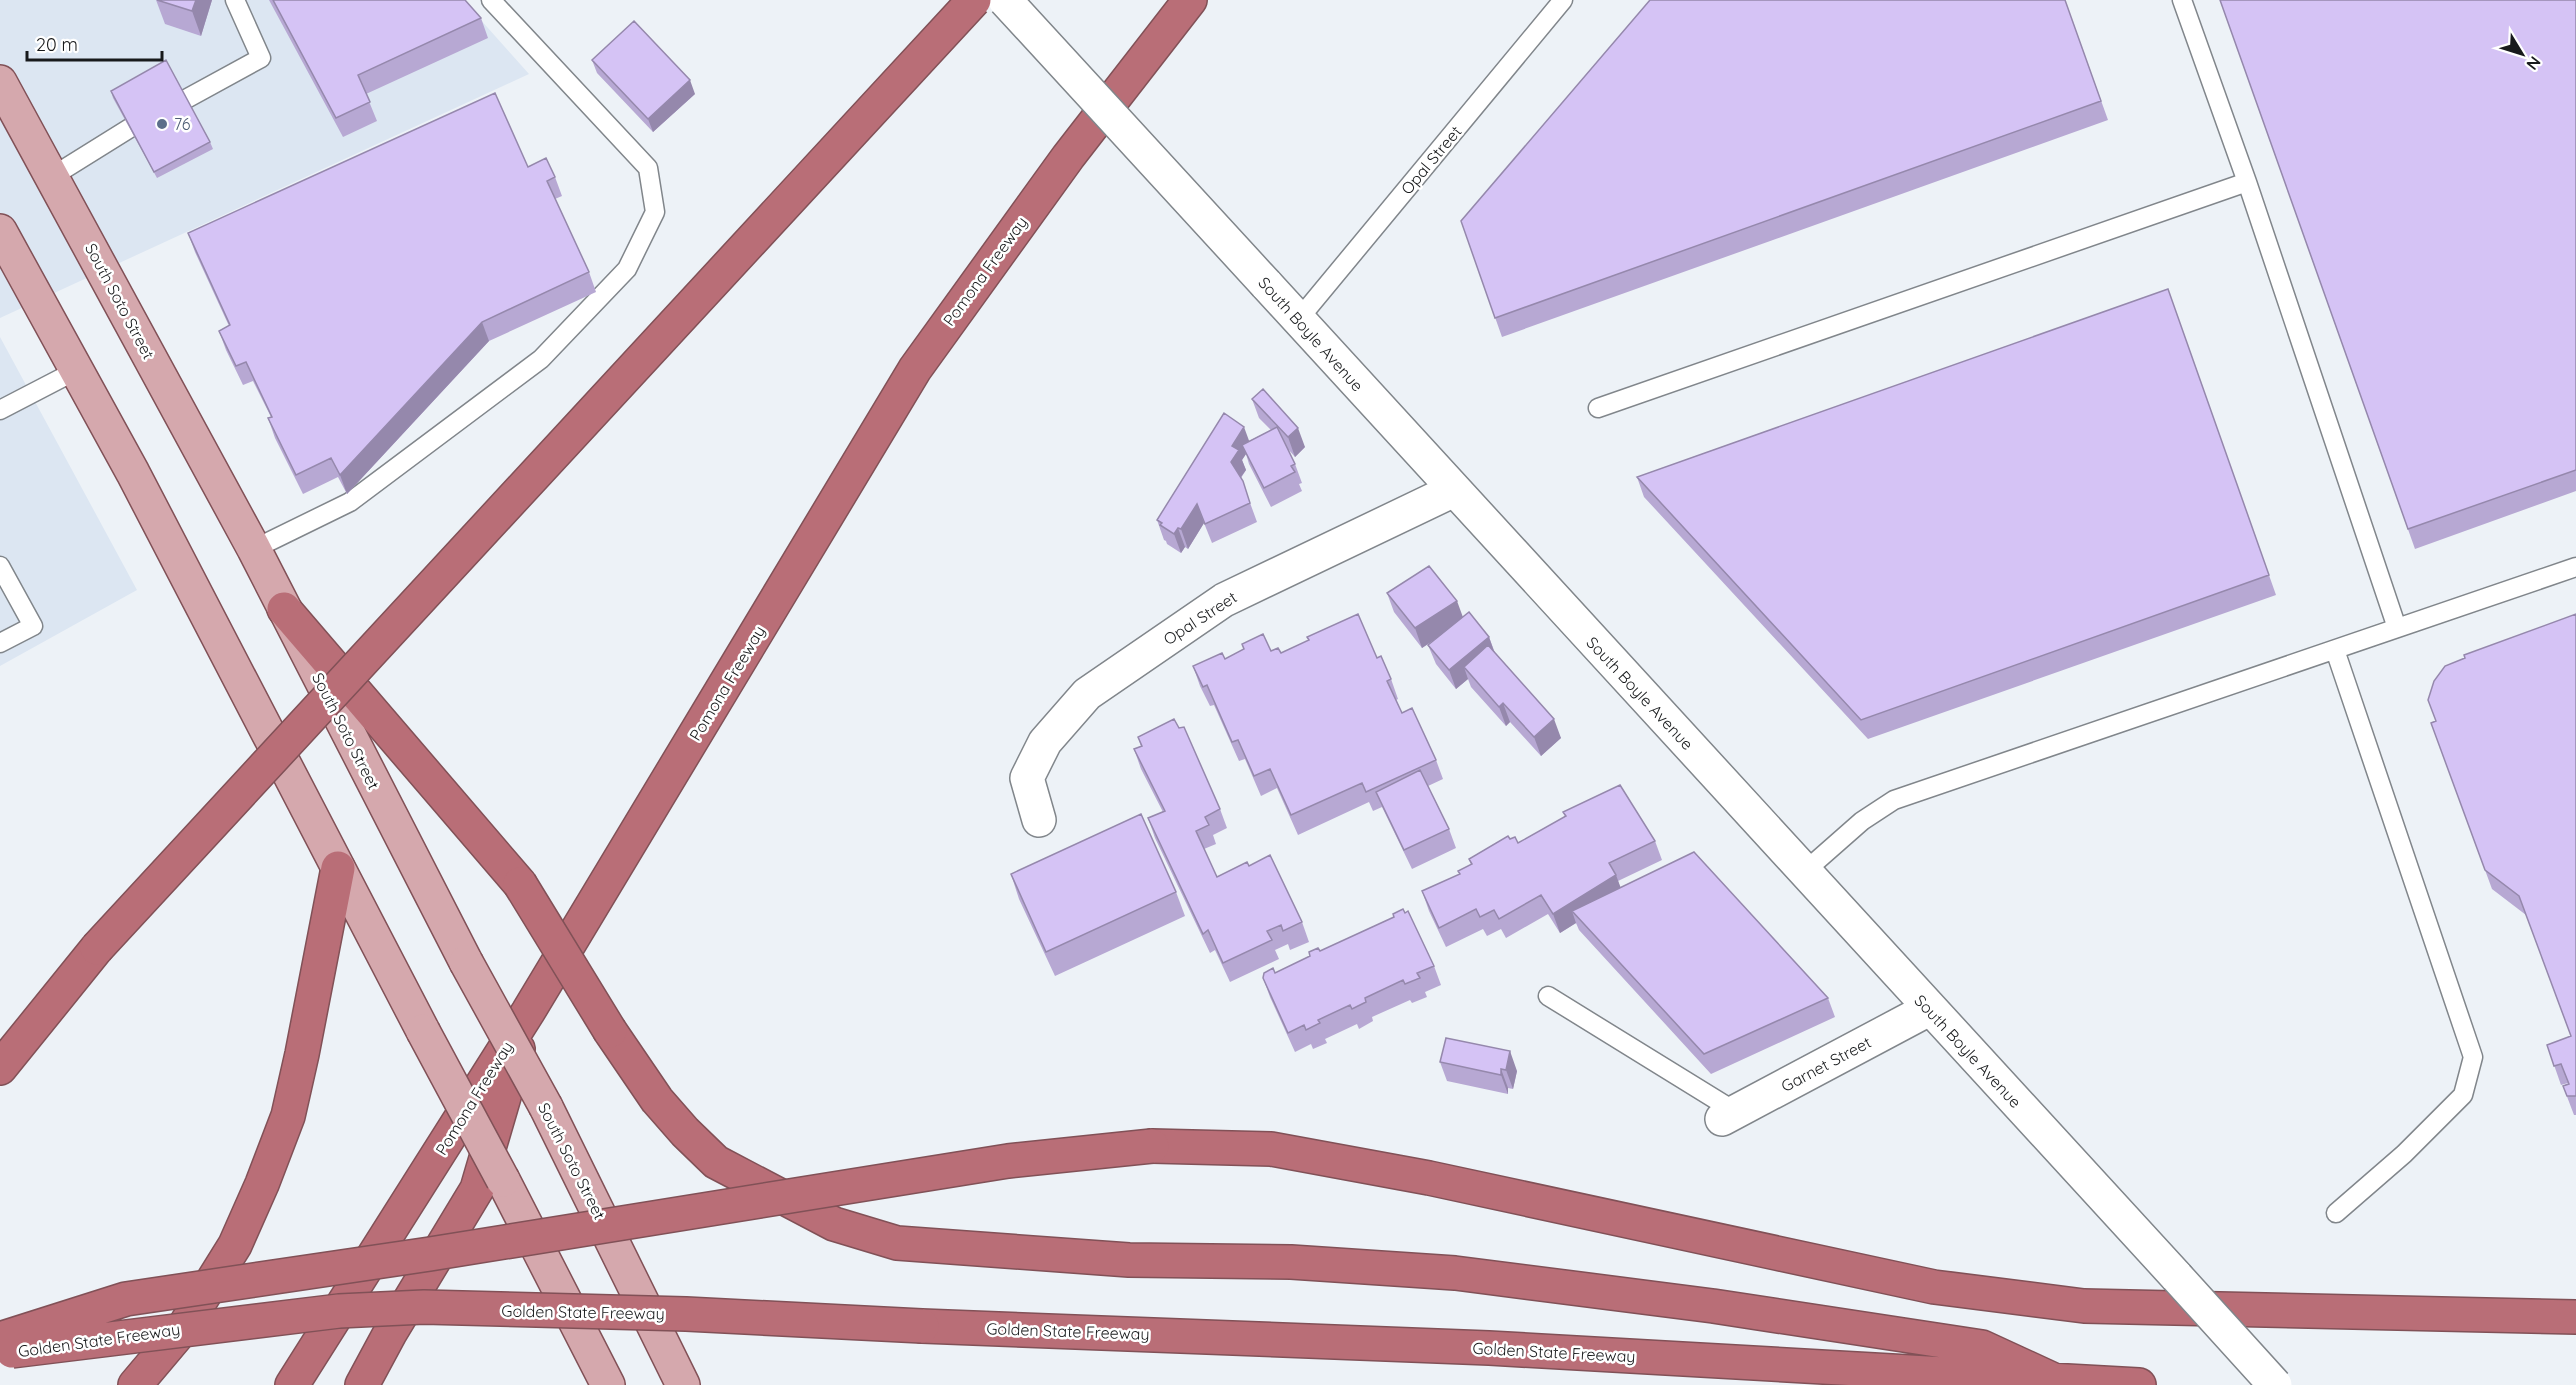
<svg xmlns="http://www.w3.org/2000/svg" width="2576" height="1385" font-family="Quicksand,sans-serif">
  <rect width="100%" height="100%" fill="#edf2f7"/>
  <path fill="#dce6f2" d="M0,0H463L529,74L0,318Z
    M0,337L137,590L0,666Z"/>
  <g fill="none" stroke-linecap="round" stroke-linejoin="round">
    <defs>
      <path id="lane" d="M2182,0L2247,182L2397,628
        M186,99L261,58L235,0
        M53,176L130,128
        M1298,320L1563,0
        M1598,408L2247,182
        M0,410L77,370
        M254,549L350,502L541,359L627,269L655,212L648,168L491,0
        M0,566L33,626L0,643
        M2335,650L2473,1057L2463,1095L2404,1154L2336,1213
        M1804,872L1862,821L1894,800L2576,567
        M1548,996L1736,1112"/>
      <path id="street" d="M1039,820L1027,778L1045,742L1087,694L1224,600L1454,490
        M1722,1119L1929,1009"/>
      <path id="secondary" d="M1266,284L2177,1277"/>
      <path id="primary" d="M0,82L254,549L466,962
        M0,231L133,473L423,1031
        M546,1107L683,1385
        M503,1180L608,1385"/>
      <path id="highway" d="M284,609L520,884
        M610,1031L657,1100L685,1132L716,1162L834,1224L897,1243L1129,1260L1291,1262L1455,1273L1713,1306L1982,1347L2058,1382
        M0,1068L97,948
        M1152,1146L1271,1149L1429,1178L1934,1287L2084,1306L2576,1317
        M922,1326L1489,1348L2139,1385
        M135,1385L184,1327L235,1245L262,1184L288,1116L302,1054L338,868
        M292,1385L528,1012L915,369L1068,157L1190,0
        M362,1385L390,1333L477,1189L518,1049"/>
    </defs>
    <use href="#lane" stroke="#81868b" stroke-width="21"/>
    <use href="#street" stroke="#81868b" stroke-width="36"/>
    <use href="#secondary" stroke="#81868b" stroke-width="36"/>
    <use href="#primary" stroke="#815157" stroke-width="36"/>
    <use href="#highway" stroke="#815157" stroke-width="36"/>
    <use href="#lane" stroke="#fff" stroke-width="18"/>
    <use href="#street" stroke="#fff" stroke-width="33"/>
    <use href="#secondary" stroke="#fff" stroke-width="33"/>
    <use href="#primary" stroke="#d5a8ad" stroke-width="33"/>
    <use href="#highway" stroke="#b96e77" stroke-width="33"/>
    <defs>
      <path id="secondary-bridge" d="M1005,0L1266,284
        M2177,1277L2275,1385"/>
      <path id="primary-bridge" d="M466,962L546,1107
        M423,1031L503,1180"/>
      <path id="highway-bridge" d="M520,884L610,1031
        M97,948L974,0
        M0,1339L126,1299L430,1254L1008,1161L1152,1146
        M12,1351L339,1311L424,1307L686,1314L922,1326"/>
    </defs>
    <use href="#secondary-bridge" stroke="#81868b" stroke-width="36" stroke-linecap="butt"/>
    <use href="#primary-bridge" stroke="#815157" stroke-width="36" stroke-linecap="butt"/>
    <use href="#highway-bridge" stroke="#815157" stroke-width="36" stroke-linecap="butt"/>
    <use href="#secondary-bridge" stroke="#fff" stroke-width="33"/>
    <use href="#primary-bridge" stroke="#d5a8ad" stroke-width="33"/>
    <use href="#highway-bridge" stroke="#b96e77" stroke-width="33"/>
  </g>
  <path fill="#b7a8d3" d="M156,0H212L201,36L165,24Z
    M269,0H465L481,18L488,38L366,94L377,121L343,137Z
    M2065,0L2108,120L1502,337L1461,221Z
    M2220,0H2576V491L2415,549Z
    M592,60L695,94L653,132L597,73Z
    M111,91L210,142L213,149L157,178L113,98Z
    M528,167L555,177L562,196L555,199L589,272L596,292L489,341L347,494L338,477L303,494L275,438L268,418L271,417L253,381L243,385L226,350L219,331L229,326L195,252L188,233Z
    M2168,289L2276,595L1868,739L1644,497L1637,477Z
    M1252,399L1305,447L1295,457L1288,449L1295,464L1302,483L1299,484L1302,491L1271,507L1249,464L1246,454L1242,460L1246,470L1241,478L1257,522L1212,543L1204,523L1188,549L1185,547L1181,553L1167,544L1166,541L1164,540L1157,520L1249,441L1271,430L1259,418Z
    M1387,593L1463,617L1489,637L1495,653L1561,738L1541,756L1510,722L1506,726L1471,687L1468,679L1456,689L1436,664L1428,645L1438,637L1422,648L1394,612Z
    M2576,614V1115H2574L2563,1086L2568,1083L2561,1085L2547,1045L2571,1036L2526,915L2492,889L2431,723L2436,721Z
    M1271,651L1281,653L1377,658L1391,679L1398,699L1396,700L1402,713L1436,760L1443,779L1428,786L1449,829L1456,848L1412,869L1382,807L1373,811L1369,802L1298,835L1277,788L1261,796L1245,759L1239,761L1214,705L1210,706L1200,686L1193,666L1225,659Z
    M1138,737L1220,809L1227,828L1213,835L1216,844L1204,849L1217,877L1249,866L1302,922L1309,942L1290,950L1288,944L1275,950L1279,959L1230,982L1215,950L1210,953L1155,838L1148,818L1163,812L1141,769L1134,749L1141,747Z
    M1563,812L1655,841L1662,860L1618,881L1620,887L1828,998L1835,1017L1711,1074L1579,930L1576,923L1560,933L1548,914L1506,938L1501,929L1487,936L1483,929L1446,947L1429,911L1422,891L1459,875L1471,865L1469,859L1510,839L1518,843L1565,817Z
    M1011,874L1176,892L1185,916L1055,976L1019,899Z
    M1393,914L1434,966L1441,985L1425,992L1427,997L1412,1003L1410,1000L1372,1017L1373,1021L1359,1029L1357,1024L1325,1039L1327,1043L1313,1049L1311,1044L1295,1052L1270,997L1263,978L1275,973L1394,917Z
    M1440,1062L1517,1071L1513,1089L1508,1088V1094L1447,1081Z"/>
  <path fill="#9588ac" d="M196,0H212L201,36L192,11Z
    M690,80L695,94L653,132L648,119Z
    M482,322L489,341L347,494L340,475Z
    M1244,427L1251,446L1242,445L1246,454L1242,460L1246,470L1238,481L1231,462L1232,446Z
    M1298,428L1305,447L1295,457L1288,437Z
    M1197,504L1204,523L1188,549L1181,529Z
    M1178,528L1185,547L1181,553L1174,534Z
    M1457,601L1464,620L1422,648L1415,628Z
    M1489,637L1496,657L1464,667L1468,679L1456,689L1449,670Z
    M1503,703L1510,722L1506,726L1499,707Z
    M1554,719L1561,738L1541,756L1534,737Z
    M1616,875L1623,894L1572,911L1576,923L1560,933L1553,914Z
    M1510,1051L1517,1071L1513,1089L1506,1070Z
    M1501,1069L1508,1088V1094L1501,1075Z"/>
  <path fill="#d5c3f5" stroke="#9588ac" stroke-width="1.5" d="M157,0H196L192,11Z
    M273,0H465L481,18L358,75L370,102L336,118Z
    M1650,0H2065L2101,101L1495,318L1461,221Z
    M2220,0H2576V470L2408,529Z
    M634,21L690,80L648,119L592,60Z
    M166,60L210,142L154,172L111,91Z
    M495,93L528,167L546,158L555,177L547,181L589,272L482,322L340,475L331,458L296,475L268,418L272,417L246,362L236,366L219,331L230,325L188,233Z
    M2168,289L2269,575L1861,720L1637,477Z
    M1263,389L1298,428L1288,437L1252,399Z
    M1224,413L1244,427L1232,446L1239,450L1231,462L1243,481L1250,503L1205,524L1197,504L1181,529L1178,528L1174,534L1160,525L1162,523L1157,520Z
    M1277,427L1295,464L1291,466L1295,472L1264,488L1242,445Z
    M1429,566L1457,601L1415,628L1387,593Z
    M1469,612L1489,637L1449,670L1428,645Z
    M1358,614L1377,658L1381,656L1391,679L1387,681L1402,713L1412,708L1436,760L1366,792L1362,783L1291,815L1270,769L1254,776L1238,740L1232,742L1207,685L1203,687L1193,666L1222,653L1225,659L1244,649L1242,644L1263,634L1271,651L1278,648L1281,653L1309,640L1307,637Z
    M2576,614V1096H2567L2563,1086L2569,1084L2561,1064L2554,1066L2547,1045L2571,1036L2519,896L2485,870L2431,723L2436,721L2428,700L2434,681L2445,666L2465,658L2464,655Z
    M1488,645L1554,719L1534,737L1503,703L1499,707L1464,667Z
    M1174,719L1179,728L1184,727L1220,809L1205,817L1209,825L1196,831L1217,877L1247,862L1249,866L1270,855L1302,922L1283,931L1281,925L1267,931L1272,940L1223,963L1208,930L1203,934L1148,818L1165,811L1134,749L1142,746L1138,737Z
    M1420,770L1449,829L1404,850L1376,792Z
    M1620,785L1655,841L1609,863L1616,875L1553,914L1541,895L1499,919L1494,910L1480,917L1476,909L1439,928L1422,891L1460,874L1458,871L1472,864L1469,859L1508,836L1510,839L1515,837L1518,843L1566,816L1563,812Z
    M1141,814L1176,892L1046,952L1011,874Z
    M1694,852L1828,998L1704,1054L1572,911Z
    M1403,909L1405,913L1408,911L1434,966L1417,973L1420,978L1405,984L1403,980L1365,998L1366,1002L1352,1009L1350,1005L1318,1020L1320,1023L1306,1030L1304,1025L1288,1033L1263,978L1264,973L1273,968L1275,973L1310,956L1309,952L1318,948L1320,951L1394,917L1393,914Z
    M1446,1038L1510,1051L1506,1070L1501,1069V1075L1440,1062Z"/>
  <circle fill="#5c6f8a" stroke="#fff" stroke-width="2" cx="162" cy="124" r="6"/>
  <g text-anchor="middle" stroke-width="5" stroke-linejoin="round" paint-order="stroke">
    <g font-size="16" fill="#4e5e75" stroke="#fff" text-anchor="start">
      <text x="174" y="130">76</text>
    </g>
    <g font-size="16" fill="#181a1c" stroke="#fff">
      <text transform="translate(1431 160) rotate(-50)" y="6">Opal Street</text>
      <text transform="translate(985 271) rotate(-54)" y="6">Pomona Freeway</text>
      <text transform="translate(120 301) rotate(62)" y="6">South Soto Street</text>
      <text transform="translate(1311 334) rotate(48)" y="6">South Boyle Avenue</text>
      <text transform="translate(1200 618) rotate(-33)" y="6">Opal Street</text>
      <text transform="translate(727 683) rotate(-59)" y="6">Pomona Freeway</text>
      <text transform="translate(1640 693) rotate(47)" y="6">South Boyle Avenue</text>
      <text transform="translate(346 731) rotate(63)" y="6">South Soto Street</text>
      <text transform="translate(1968 1051) rotate(47)" y="6">South Boyle Avenue</text>
      <text transform="translate(1826 1064) rotate(-28)" y="6">Garnet Street</text>
      <text transform="translate(474 1098) rotate(-58)" y="6">Pomona Freeway</text>
      <text transform="translate(572 1161) rotate(63)" y="6">South Soto Street</text>
      <text transform="translate(583 1312) rotate(1)" y="6">Golden State Freeway</text>
      <text transform="translate(1068 1331) rotate(2)" y="6">Golden State Freeway</text>
      <text transform="translate(99 1340) rotate(-8)" y="6">Golden State Freeway</text>
      <text transform="translate(1554 1352) rotate(3)" y="6">Golden State Freeway</text>
    </g>
  </g>
  <g transform="translate(2522 54) rotate(128)" stroke="#ffffff" stroke-width="4.5" paint-order="stroke">
  <path d="M0-4.5L10 22L0 15L-10 22Z" fill="#181a1c"/>
  <text y="-9" font-size="16" font-weight="bold" text-anchor="middle" fill="#181a1c">N</text>
  </g>
  <path d="M27 51v9h135v-9" fill="none" stroke="#181a1c" stroke-width="3"/>
  <text x="36" y="51" font-size="18" fill="#181a1c" stroke="#ffffff" stroke-width="4.5" paint-order="stroke">20 m</text>
</svg>
